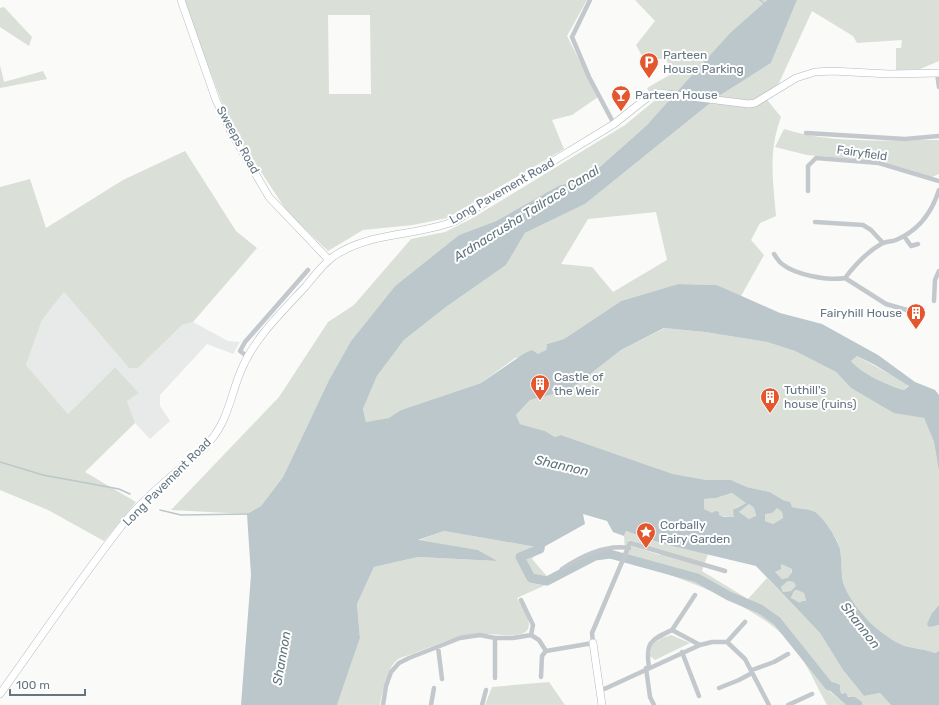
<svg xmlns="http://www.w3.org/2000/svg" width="939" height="705" font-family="Rubik,sans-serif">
  <rect width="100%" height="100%" fill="#fafaf8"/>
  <path fill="#e8e9e9" d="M64,292L129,368H138L182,325L193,322L228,341L240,342L233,354L207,344L160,395V406L170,421L150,439L135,423L127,401L139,393L115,367L68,414L26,365L42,320Z"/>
  <path fill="#dadfd7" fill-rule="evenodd" d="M183,0H587L567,36L598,97L572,115L552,120L564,149L447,218L413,225L363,230L328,251L288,213L231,126ZM328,15H370L371,94H329Z
    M635,0H767L731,32L678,92L660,89L649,92L647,88L673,73L666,59H653L646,63L636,45L655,21Z
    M797,0H939V61L920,69L896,70V48H901L902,40L857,43L853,36L812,11L779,83L764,96L781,117C768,153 773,179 776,216L760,223L751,240L764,255L741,296L717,285L678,284L621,301L564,339L547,344L546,350L538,355L515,358L481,383L401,410L390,418L366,422L363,409L377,376L404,340L446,307L506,265L525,233L585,204L719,96L771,63ZM656,212L667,260L613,292L592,267L561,264L588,219Z
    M4,7L32,37L29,46L0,27V8Z
    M0,65L4,82L43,71L47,79L0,88Z
    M667,96L674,97L647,125L584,181L560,185L496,221L459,235L395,286L351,341L329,380L283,477L261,506L247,514L171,510L279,397L328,322L354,305L411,239L445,232L471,219L625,125L659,97Z
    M784,129C830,144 890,140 939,140V174L932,177L881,161L807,155L775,147Z
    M185,151L236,231L257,248L193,322L182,325L138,368H129L64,292L42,320L26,365L68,414L115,367L139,393L127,401L135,423L85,472L136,502L104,541L48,510L0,490V187L30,179L46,228L123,180Z
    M665,328L705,332L767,342L795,351L836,372L851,388L894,412L924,418L934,442L939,472V605L932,613L937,626L939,625V651L935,653C925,649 916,649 905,646C895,643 873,627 866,618C857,608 847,595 843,582C841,572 842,560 840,549C836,529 810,513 791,507L790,502L783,500L770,492L747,487L731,480H707L673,474L561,435L555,437L545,431L520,424L516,415L530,400L571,389L621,350Z
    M857,356L909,385L904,390C889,386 862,374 851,361Z
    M732,493L747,503L737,507L734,517C724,517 711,516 704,509V499L716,498Z
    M749,504L754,508L756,517L749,519L739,512Z
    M777,508L782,512L783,518L773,524L765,521V514Z
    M444,531L542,548L532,559L552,582L517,598C521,606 532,620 528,629C523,639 497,634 487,634C462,633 441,643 417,652C412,655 402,656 397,660C387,668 382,693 380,705H337L360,638L357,604L374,567L418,557L496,561L478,550L417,541Z
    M626,531L664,544L708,554L702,571L748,599L767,578L820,633L843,670L864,696L880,693L891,705H862V702C850,698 840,691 827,689L846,705H827C817,687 808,666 796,649C764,606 672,573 620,560L625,550L624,536ZM629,540L660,552V555L632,546L629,549L625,550Z
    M781,564L792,569L791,576L785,580L779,577L775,572Z
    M788,581L794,582L797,586L791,591L783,592L781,587Z
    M797,590L804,593L806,601H802L800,604L791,599L794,591Z
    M671,635L690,643L655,660L650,656L651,645L662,638Z
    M549,682L565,705H485L492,687Z"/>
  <path fill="#bbc7cb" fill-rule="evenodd" d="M767,0H797L771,63L719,96L585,204L525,233L506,265L446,307L404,340L377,376L363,409L366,422L389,418L401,410L481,383L525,353L532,350L538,354L546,350L547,344L564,339L621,301L678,284L717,285L780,313L822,324L878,355L915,382L935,390L939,395V472L934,442L924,418L894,413L851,388L836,372L795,351L767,342L705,332L664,328L621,350L580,382L571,389L569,393L564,396L561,392L530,400L516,415L520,424L545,431L555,437L561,435L673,474L707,480H731L747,487L770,492L783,500L790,502L792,507C800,510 807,508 815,512C823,517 838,540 840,549C842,560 841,572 843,582C847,595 857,608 866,618C873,627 895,643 905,646C916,649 925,649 935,653L939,651V705H891L880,693L864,696L843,670L820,633L756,566L664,544L626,531L624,536L613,532L607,521L583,514L585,524L542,548L444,531L418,540L478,550L497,561L418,557L374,567L357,604L360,638L337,705H241L251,575L247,514L261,506L283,477L329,380L351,341L395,286L459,235L496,221L560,185L584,181L647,125L731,32ZM857,356L875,365L909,386L904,390C889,386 862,374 851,361ZM732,493L746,503L733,510L734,517H724L719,515V512L715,511L712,513L704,509V499L716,498ZM749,504L754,508L756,516L749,519L739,512ZM777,508L782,512L783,518L773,524L765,521V514L772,513ZM781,564L792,569V572L788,578L782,579L775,572L781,569ZM788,581L794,582L796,586L791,591L783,592L781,587ZM797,590L804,593L806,601H802L800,603L791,598L794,591Z
    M939,605V625L929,627L927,624L932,613Z
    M833,682L840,685V691L842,694L846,693L848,697H855L862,702V705H846L827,688Z"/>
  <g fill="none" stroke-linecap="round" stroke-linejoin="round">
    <path stroke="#bbc7cb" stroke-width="1.5" d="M760,0L764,3
      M0,462L43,475L119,489L130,494
      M160,510L181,515L248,514"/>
    <path stroke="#bbc7cb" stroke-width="9" d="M542,535L540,549L520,557L531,578L547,581L595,556L610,554L697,578L729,596L760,609L777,621L829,686"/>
    <defs>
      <path id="secondary" d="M181,0L216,100L231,132L269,197L329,260
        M593,643L602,705
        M0,694C41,637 80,579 123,524C140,503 161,485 182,467C191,459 202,451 210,441C228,420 230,398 240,373C253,339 282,312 306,286C314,276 323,264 334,256C372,231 414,237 455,221L614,124L648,97L659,93L749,104L755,103L796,78L815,72L832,71L889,74L939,73"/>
    </defs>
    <use href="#secondary" stroke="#b3babf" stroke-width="8"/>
    <path stroke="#c3c8cc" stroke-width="4.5" d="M590,0L572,37L589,77L614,124
      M937,73L939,87
      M806,133L905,139L939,136
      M808,191V166L816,158L879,163L939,181
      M815,222L863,225L871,230L883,243
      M904,236L911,246L918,244
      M774,254C776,257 779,262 782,264C796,275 828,281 845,278C855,265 867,252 881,244C885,241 891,242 896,240C918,231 932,212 939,190
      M845,278L886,304L907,310
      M934,301L935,280L939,271
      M248,357L240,351L245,342L308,270
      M562,569C580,557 606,544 629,548
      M521,600L533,625L531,635
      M672,630L695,595
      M727,642L745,622
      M438,647L442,679
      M682,652L699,696
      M649,667C645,642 651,640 672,630L700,645
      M646,668L650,697L654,705
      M752,670L774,662L788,654
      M541,677L542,656L546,651
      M495,678V638
      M719,688L739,680L752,673
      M600,691L700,645L712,642H727L745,659L769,705
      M383,705L386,686L391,672L399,663L409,658L460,638L480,635L495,638H513L531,635L539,640L546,651L593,643L592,633L630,543L725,571
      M431,705L434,688
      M482,705L486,690
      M788,705L812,694"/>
    <use href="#secondary" stroke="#fff" stroke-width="7"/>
  </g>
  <defs>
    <symbol id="parking-pin" viewBox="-11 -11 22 30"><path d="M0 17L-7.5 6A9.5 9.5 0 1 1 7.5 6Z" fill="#e4572e" stroke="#fff"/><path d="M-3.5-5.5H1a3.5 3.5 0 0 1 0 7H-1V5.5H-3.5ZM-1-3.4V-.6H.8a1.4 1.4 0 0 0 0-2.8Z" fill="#fff"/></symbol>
    <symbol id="bar-pin" viewBox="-11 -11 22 30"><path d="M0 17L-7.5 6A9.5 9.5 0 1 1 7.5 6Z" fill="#e4572e" stroke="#fff"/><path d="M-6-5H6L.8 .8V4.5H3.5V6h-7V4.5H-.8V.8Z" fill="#fff"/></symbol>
    <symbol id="building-pin" viewBox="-11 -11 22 30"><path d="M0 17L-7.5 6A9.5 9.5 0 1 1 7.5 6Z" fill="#e4572e" stroke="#fff"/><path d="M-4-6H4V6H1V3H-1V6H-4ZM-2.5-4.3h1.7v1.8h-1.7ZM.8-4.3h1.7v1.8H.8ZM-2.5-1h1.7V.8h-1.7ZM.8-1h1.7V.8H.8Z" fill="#fff"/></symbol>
    <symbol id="sight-pin" viewBox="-11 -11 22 30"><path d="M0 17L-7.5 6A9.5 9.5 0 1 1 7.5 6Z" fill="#e4572e" stroke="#fff"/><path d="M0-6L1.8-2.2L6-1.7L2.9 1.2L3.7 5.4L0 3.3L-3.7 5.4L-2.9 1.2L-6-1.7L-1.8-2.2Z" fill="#fff"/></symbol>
  </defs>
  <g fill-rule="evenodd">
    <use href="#parking-pin" x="638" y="51" width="22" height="30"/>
    <use href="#bar-pin" x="610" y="84" width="22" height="30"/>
    <use href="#building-pin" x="905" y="302" width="22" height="30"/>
    <use href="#building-pin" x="529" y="373" width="22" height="30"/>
    <use href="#building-pin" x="759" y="386" width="22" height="30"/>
    <use href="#sight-pin" x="635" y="521" width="22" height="30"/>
  </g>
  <g text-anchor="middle" stroke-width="4" stroke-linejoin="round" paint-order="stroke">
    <g font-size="12" fill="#657683" stroke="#fff" text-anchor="start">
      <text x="663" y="59">Parteen<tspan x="663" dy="14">House Parking</tspan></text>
      <text x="635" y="99">Parteen House</text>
      <text x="902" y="317" text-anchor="end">Fairyhill House</text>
      <text x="554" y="381">Castle of<tspan x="554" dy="14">the Weir</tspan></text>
      <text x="784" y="394">Tuthill's<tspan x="784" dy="14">house (ruins)</tspan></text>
      <text x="660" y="529">Corbally<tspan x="660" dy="14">Fairy Garden</tspan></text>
    </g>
    <g font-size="12" fill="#657683" stroke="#fff">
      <text transform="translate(238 140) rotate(61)" y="4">Sweeps Road</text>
      <text transform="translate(862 153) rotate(8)" y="4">Fairyfield</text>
      <text transform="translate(502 191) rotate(-30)" y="4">Long Pavement Road</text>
      <text transform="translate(167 482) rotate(-45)" y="4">Long Pavement Road</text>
    </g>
    <g font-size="13" font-style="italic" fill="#60757c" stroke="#fff">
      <text transform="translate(526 213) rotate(-32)" y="5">Ardnacrusha Tailrace Canal</text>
      <text transform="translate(562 465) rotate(13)" y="5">Shannon</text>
      <text transform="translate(861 625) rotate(52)" y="5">Shannon</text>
      <text transform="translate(281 658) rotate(-80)" y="5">Shannon</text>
    </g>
  </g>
  <path d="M10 689v6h75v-6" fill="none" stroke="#657683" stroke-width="2"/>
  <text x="16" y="689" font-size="12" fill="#657683" stroke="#ffffff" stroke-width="3" paint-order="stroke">100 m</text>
</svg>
